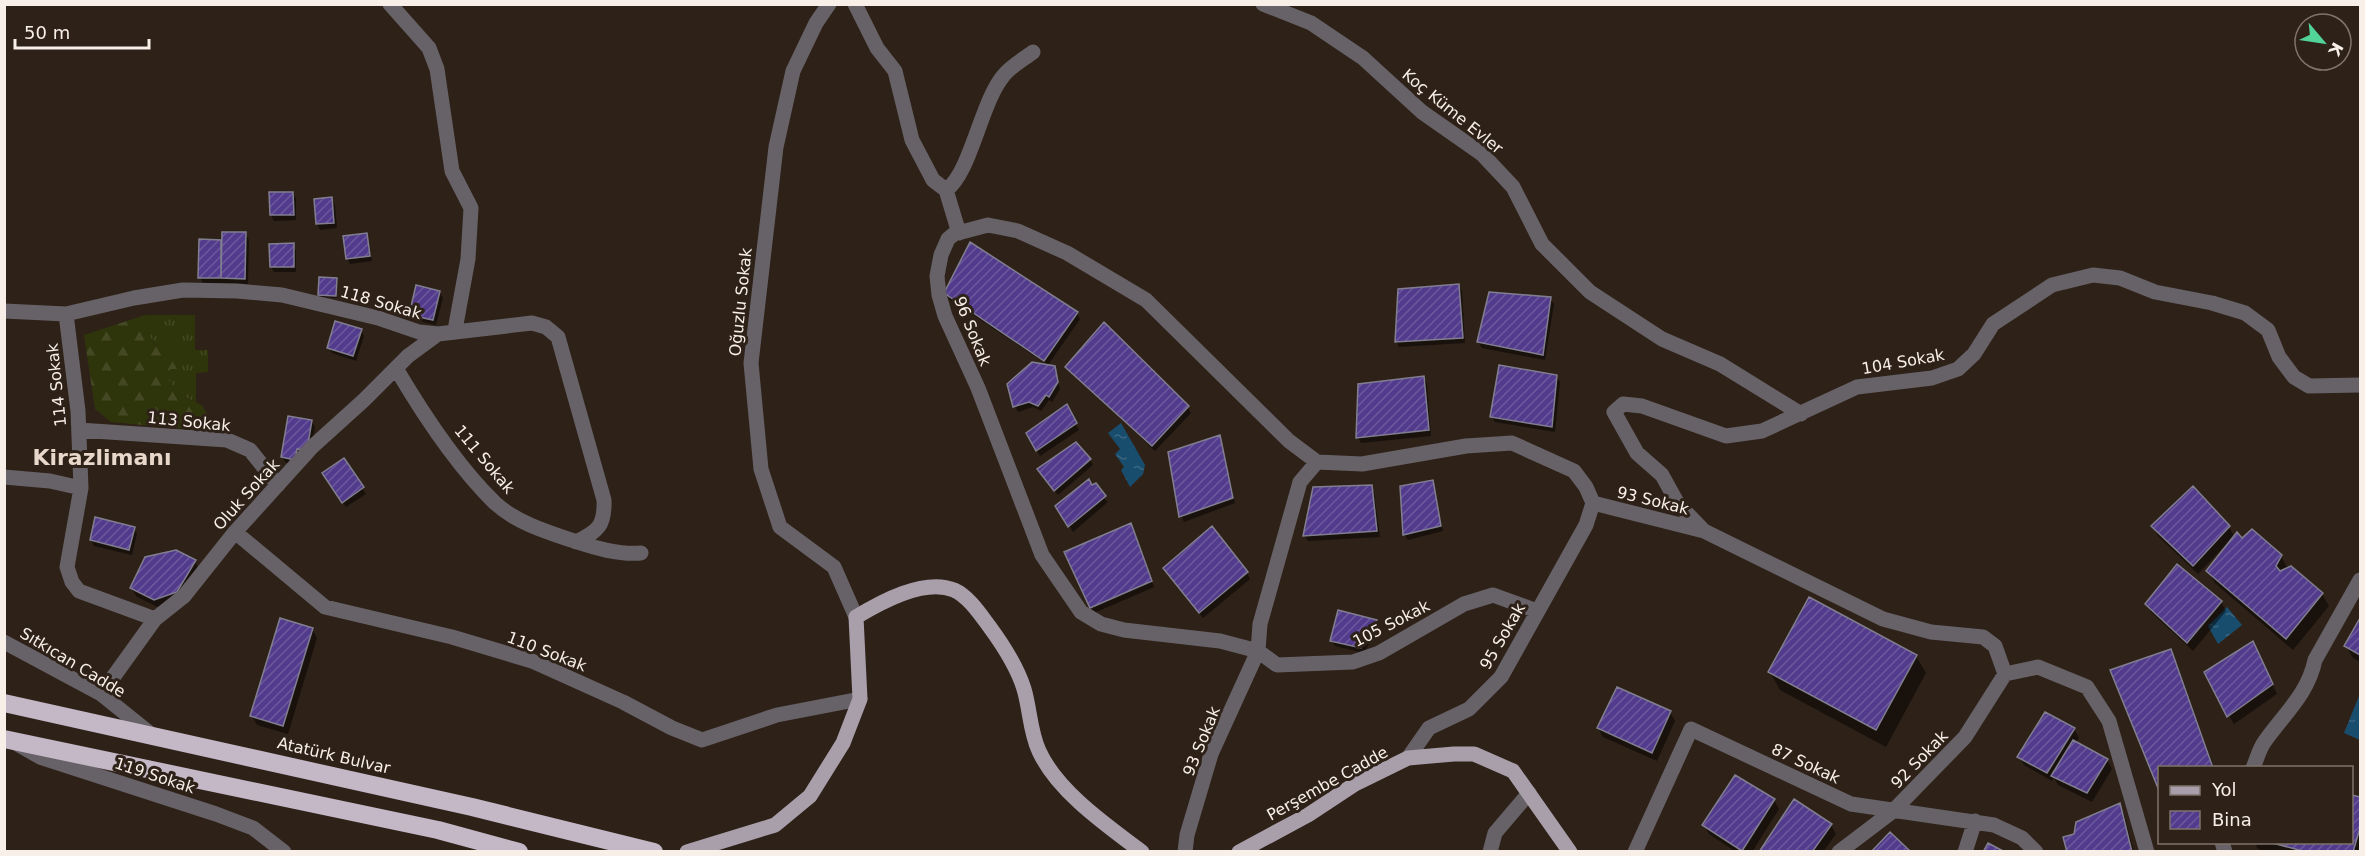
<svg xmlns="http://www.w3.org/2000/svg" width="2365" height="856" font-family="'DejaVu Sans',sans-serif">
  <defs>
    <pattern id="grass-tufts" width="24" height="20" patternUnits="userSpaceOnUse" patternTransform="scale(1.5)"><rect width="24" height="20" fill="#2f350b"/><path d="M3 7l-1-3M5 7V3M7 7l1-3M15 17l-1-3M17 17v-4M19 17l1-3" fill="none" stroke="#444923"/></pattern>
    <pattern id="forest-firs" width="22" height="20" patternUnits="userSpaceOnUse" patternTransform="scale(1.5)"><rect width="22" height="20" fill="#2f350b"/><path d="M5 1l3.5 6h-7zM16 11l3.5 6h-7z" fill="#444923"/></pattern>
    <pattern id="water-ripples" width="26" height="14" patternUnits="userSpaceOnUse" patternTransform="scale(1.5)"><rect width="26" height="14" fill="#194d6e"/><path d="M2 4q2-2 4 0t4 0M15 11q2-2 4 0t4 0" fill="none" stroke="#3b6783"/></pattern>
    <pattern id="building-hatch" width="6" height="6" patternUnits="userSpaceOnUse" patternTransform="scale(1.5)"><rect width="6" height="6" fill="#523b8c"/><path d="M-1 1l2-2M0 6l6-6M5 7l2-2" fill="none" stroke="#6c589c"/></pattern>
  </defs>
  <rect width="100%" height="100%" fill="#2e2118"/>
  <path fill="url(#grass-tufts)" d="M145,315H195V350H208V372L196,373V402L180,395L169,381L170,368L177,369L149,336Z"/>
  <path fill="url(#forest-firs)" d="M145,315L149,336L157,346L179,348L177,369H170L169,381L180,395L202,405L218,432L111,422L95,409L84,335Z"/>
  <path fill="url(#water-ripples)" d="M1121,423L1145,465L1143,474L1130,487L1121,470L1124,467L1115,454L1120,449L1108,433Z
    M2227,607L2242,625L2218,644L2208,626Z
    M2359,696L2360,697V740L2344,733Z"/>
  <path fill="#0007" d="M293,193L296,199V220L274,221L271,215Z
    M331,199L335,205L337,228L320,230L317,224L315,200Z
    M245,234L249,240L248,284L203,283L200,277L201,241H223Z
    M366,234L372,261L350,264L347,258Z
    M971,244L1077,314L1080,319L1048,365L949,299L946,293Z
    M293,245L296,251V272H274L271,267Z
    M337,280V298L320,297L319,294Z
    M1459,286L1462,291L1465,343L1399,347L1396,341Z
    M439,292L443,298L436,325L414,320L411,315Z
    M1550,299L1554,304L1545,360L1482,348L1478,342Z
    M361,330L364,336L356,361L332,353L329,348Z
    M1054,367L1060,389L1052,402L1049,400L1041,411L1033,407L1018,412L1015,406Z
    M1067,367L1188,407L1191,413L1155,451Z
    M1556,376L1560,382L1555,432L1495,422L1492,417Z
    M1424,378L1427,383L1431,436L1361,443L1358,438L1359,385Z
    M1066,406L1079,430L1040,456L1028,433Z
    M311,421L315,427L310,455L298,465L286,463L282,457Z
    M1220,437L1235,503L1184,522L1181,516Z
    M1090,459L1093,465L1058,495L1042,475Z
    M343,460L366,494L346,507L327,479Z
    M1432,482L1443,531L1408,540L1404,534Z
    M1371,486L1374,492L1380,537L1308,541L1305,536L1315,489Z
    M1092,488L1108,502L1073,532L1057,506Z
    M1131,525L1154,587L1094,613L1066,553Z
    M2153,527H2229L2235,538L2281,556L2288,569L2322,594L2329,606L2293,650L2215,583L2208,571L2234,539L2232,538L2198,574L2158,536Z
    M134,529L137,534L132,555L94,546L91,540Z
    M194,561L200,570L182,601L160,608L137,597L131,588Z
    M1247,573L1250,579L1203,618L1168,574Z
    M2221,602L2226,611L2193,651L2152,613L2147,605Z
    M1376,621L1379,626L1364,653L1335,646L1332,641Z
    M2360,621V662L2353,658L2346,646Z
    M312,629L317,638L288,734L257,725L252,716Z
    M2170,651L2177,663L2214,768H2160L2112,671Z
    M2257,652L2277,694L2234,724L2229,716Z
    M1916,656L1926,673L1886,747L1780,690L1770,672Z
    M1670,712L1675,721L1657,761L1603,737L1598,728Z
    M2074,729L2079,738L2076,743L2107,760L2112,769L2092,802L2058,785L2054,778L2052,781L2024,765L2019,757Z
    M2352,797L2360,799V852H2267L2258,849L2254,842H2352Z
    M1774,800L1779,809L1752,852H1736L1709,834L1704,825Z
    M2119,805L2124,814L2134,852H2068Z
    M1831,825L1836,834L1823,852H1760Z"/>
  <path fill="url(#building-hatch)" stroke="#817f8f" stroke-width="1.5" d="M269,192H293L294,215H270Z
    M332,197L334,223L316,224L314,199Z
    M222,232H246L245,279L221,278Z
    M367,233L370,256L346,259L343,236Z
    M199,239L221,240V278H198Z
    M970,242L1078,312L1044,361L944,293Z
    M294,243V267H270L269,244Z
    M319,277L337,278L336,296L318,295Z
    M1459,284L1463,338L1395,342L1398,289Z
    M416,285L440,291L433,320L409,315Z
    M1489,292L1551,297L1543,355L1477,342Z
    M335,321L362,329L353,356L327,348Z
    M1104,322L1189,406L1152,446L1065,367Z
    M1032,362L1055,366L1058,382L1049,397L1046,395L1038,406L1029,402L1013,407L1007,384Z
    M1499,365L1557,375L1552,427L1490,417Z
    M1424,376L1429,430L1356,438L1358,384Z
    M1067,404L1077,423L1036,451L1026,433Z
    M288,416L312,420L307,450L297,449L295,460L281,457Z
    M1220,435L1233,498L1179,517L1168,452Z
    M1076,442L1091,459L1054,491L1037,469Z
    M344,458L364,487L342,503L322,473Z
    M1089,479L1092,485L1096,483L1106,496L1068,527L1055,506Z
    M1433,480L1441,526L1403,535L1400,486Z
    M1372,485L1377,531L1303,536L1313,487Z
    M2193,486L2230,526L2193,566L2151,526Z
    M95,517L135,527L129,550L90,540Z
    M1131,523L1152,581L1090,608L1064,552Z
    M1212,526L1248,572L1199,613L1163,568Z
    M2252,529L2282,555L2276,566L2280,571L2291,566L2323,593L2286,639L2206,571L2237,532L2242,538Z
    M176,550L196,560L177,592L154,600L130,588L145,557Z
    M2177,564L2222,601L2187,643L2145,604Z
    M1809,597L1917,655L1876,730L1768,672Z
    M1338,610L1377,620L1361,648L1330,641Z
    M280,618L313,628L283,726L250,716Z
    M2360,618V655L2344,646Z
    M2253,641L2273,684L2227,717L2204,672Z
    M2171,649L2213,768H2160V793L2110,670Z
    M1617,687L1671,711L1652,753L1597,728Z
    M2045,712L2075,728L2047,773L2017,757Z
    M2073,740L2108,759L2087,793L2051,776Z
    M1735,775L1775,799L1742,851L1702,825Z
    M2352,795L2360,797V828L2353,852H2306L2269,842H2352Z
    M1794,799L1832,824L1812,852H1759Z
    M2120,803L2132,852H2067L2063,837L2074,834L2076,822Z
    M1890,832L1911,852H1871Z
    M1988,843L2005,852H1983Z"/>
  <g fill="none" stroke-linecap="round" stroke-linejoin="round">
    <path stroke="#676267" stroke-width="15" d="M390,4L429,48L437,69L452,171L471,208L468,259L455,330
      M829,4L816,23L793,71L776,147L751,363L761,469L780,527L834,567L856,617
      M855,4L877,48L895,71L912,140L933,180L946,190C971,173 981,101 1004,75C1011,66 1024,59 1033,52
      M1263,4L1311,23L1363,58L1422,112L1482,154L1513,187L1542,244L1590,292L1662,339L1720,364L1801,414
      M946,190L959,233
      M4,311L66,314L134,298L183,290L237,291L282,295L378,318L419,332L438,334L532,323L546,327L558,337L604,500C605,526 598,531 576,542
      M66,314L78,411L81,488L67,567L72,582L79,591L155,619
      M397,370C423,414 458,467 495,503C517,523 547,532 574,541C595,548 619,555 641,553
      M79,430L227,440L250,450L278,485
      M1317,462L1289,441L1146,300L1067,253L1018,231L988,225L954,234L948,239L941,255L937,276L939,295L945,316L978,388L1042,555L1081,612L1101,624L1124,630L1220,641L1258,651L1277,665L1353,662L1379,653L1464,604L1493,595L1537,611
      M4,477L50,481L81,488
      M1593,503L1704,531L1883,619L1931,632L1983,637L1995,646L2005,674L2038,667L2087,687L2109,721L2147,852
      M1704,531L1678,504L1662,475L1637,453L1614,412L1623,404L1642,406L1726,436L1762,431L1857,387L1932,378L1958,369L1974,354L1993,324L2052,285L2093,275L2120,278L2155,292L2212,303L2245,313L2268,330L2279,357L2294,377L2309,386L2360,385
      M235,532L325,607L452,637L532,661L623,702L672,728L702,740L777,715L860,699
      M4,642L101,694L152,735
      M101,694L155,619L184,596L235,532L312,447L364,400L408,356L438,334
      M19,745L40,757L216,814L253,828L284,852
      M1408,758L1429,728L1469,709L1501,677L1586,525L1593,503
      M2253,768C2257,759 2259,749 2265,741C2284,714 2308,694 2315,660L2360,580
      M2222,842L2225,852
      M1185,852L1187,835L1211,754L1258,651L1260,624L1300,482L1317,462L1362,464L1466,446L1512,443L1574,471L1586,487L1593,503
      M1490,852L1495,833L1529,793
      M1635,852L1691,729L1851,804L1994,825L2022,838L2036,852
      M1839,852L1893,811L1965,737L2005,674
      M1965,852L1975,821"/>
    <path stroke="#a99fab" stroke-width="15" d="M687,852L775,825L810,796L843,743L860,699L856,617C881,602 924,578 954,590C968,596 980,614 989,626C1003,645 1017,666 1024,689C1030,709 1030,732 1039,751C1057,791 1106,825 1142,852
      M1239,852L1308,815L1355,784L1408,758L1454,754H1474L1513,771L1570,852"/>
    <path stroke="#c4b7c6" stroke-width="18" d="M4,703L472,807L654,852
      M4,739L438,830L519,852"/>
  </g>
  <g text-anchor="middle" stroke-width="6" stroke-linejoin="round" paint-order="stroke">
    <g font-size="16" fill="#f8efe9" stroke="#2e2118">
      <text transform="translate(1453 111) rotate(39)" y="6">Koç Küme Evler</text>
      <text transform="translate(381 302) rotate(16)" y="6">118 Sokak</text>
      <text transform="translate(740 302) rotate(-84)" y="6">Oğuzlu Sokak</text>
      <text transform="translate(973 331) rotate(68)" y="6">96 Sokak</text>
      <text transform="translate(1903 361) rotate(-10)" y="6">104 Sokak</text>
      <text transform="translate(56 385) rotate(-96)" y="6">114 Sokak</text>
      <text transform="translate(189 421) rotate(6)" y="6">113 Sokak</text>
      <text transform="translate(485 459) rotate(50)" y="6">111 Sokak</text>
      <text transform="translate(246 494) rotate(-48)" y="6">Oluk Sokak</text>
      <text transform="translate(1653 500) rotate(14)" y="6">93 Sokak</text>
      <text transform="translate(1391 623) rotate(-27)" y="6">105 Sokak</text>
      <text transform="translate(1502 636) rotate(-60)" y="6">95 Sokak</text>
      <text transform="translate(547 651) rotate(21)" y="6">110 Sokak</text>
      <text transform="translate(73 662) rotate(31)" y="6">Sıtkıcan Cadde</text>
      <text transform="translate(1201 741) rotate(-68)" y="6">93 Sokak</text>
      <text transform="translate(334 755) rotate(13)" y="6">Atatürk Bulvar</text>
      <text transform="translate(1919 759) rotate(-46)" y="6">92 Sokak</text>
      <text transform="translate(1806 763) rotate(25)" y="6">87 Sokak</text>
      <text transform="translate(155 775) rotate(18)" y="6">119 Sokak</text>
      <text transform="translate(1327 783) rotate(-29)" y="6">Perşembe Cadde</text>
    </g>
    <g font-size="22" font-weight="bold" fill="#e8d7cb" stroke="#2e2118">
      <text x="102" y="465">Kirazlimanı</text>
    </g>
  </g>
  <rect width="2365" height="856" fill="none" stroke="#f8efe9" stroke-width="12"/>
  <rect x="2158" y="766" width="195" height="78" fill="#2e2118" stroke="#7f736c" stroke-width="1.5"/>
  <rect x="2170" y="786" width="30" height="9" fill="#a99fab" stroke="#7f736c" stroke-width="1.5"/>
  <text x="2212" y="796" font-size="18" fill="#f8efe9">Yol</text>
  <rect x="2170" y="811" width="30" height="18" fill="url(#building-hatch)" stroke="#7f736c" stroke-width="1.5"/>
  <text x="2212" y="826" font-size="18" fill="#f8efe9">Bina</text>
  <g transform="translate(2323 42) rotate(119)"><circle r="28" fill="#2e2118" stroke="#7f736c" stroke-width="1.5"/>
  <path d="M0-4.5L10 22L0 15L-10 22Z" fill="#52d397"/>
  <text y="-9" font-size="16" font-weight="bold" text-anchor="middle" fill="#f8efe9">K</text>
  </g>
  <path d="M15 39v9h134v-9" fill="none" stroke="#f8efe9" stroke-width="3"/>
  <text x="24" y="39" font-size="18" fill="#f8efe9" stroke="#2e2118" stroke-width="4.5" paint-order="stroke">50 m</text>
</svg>
